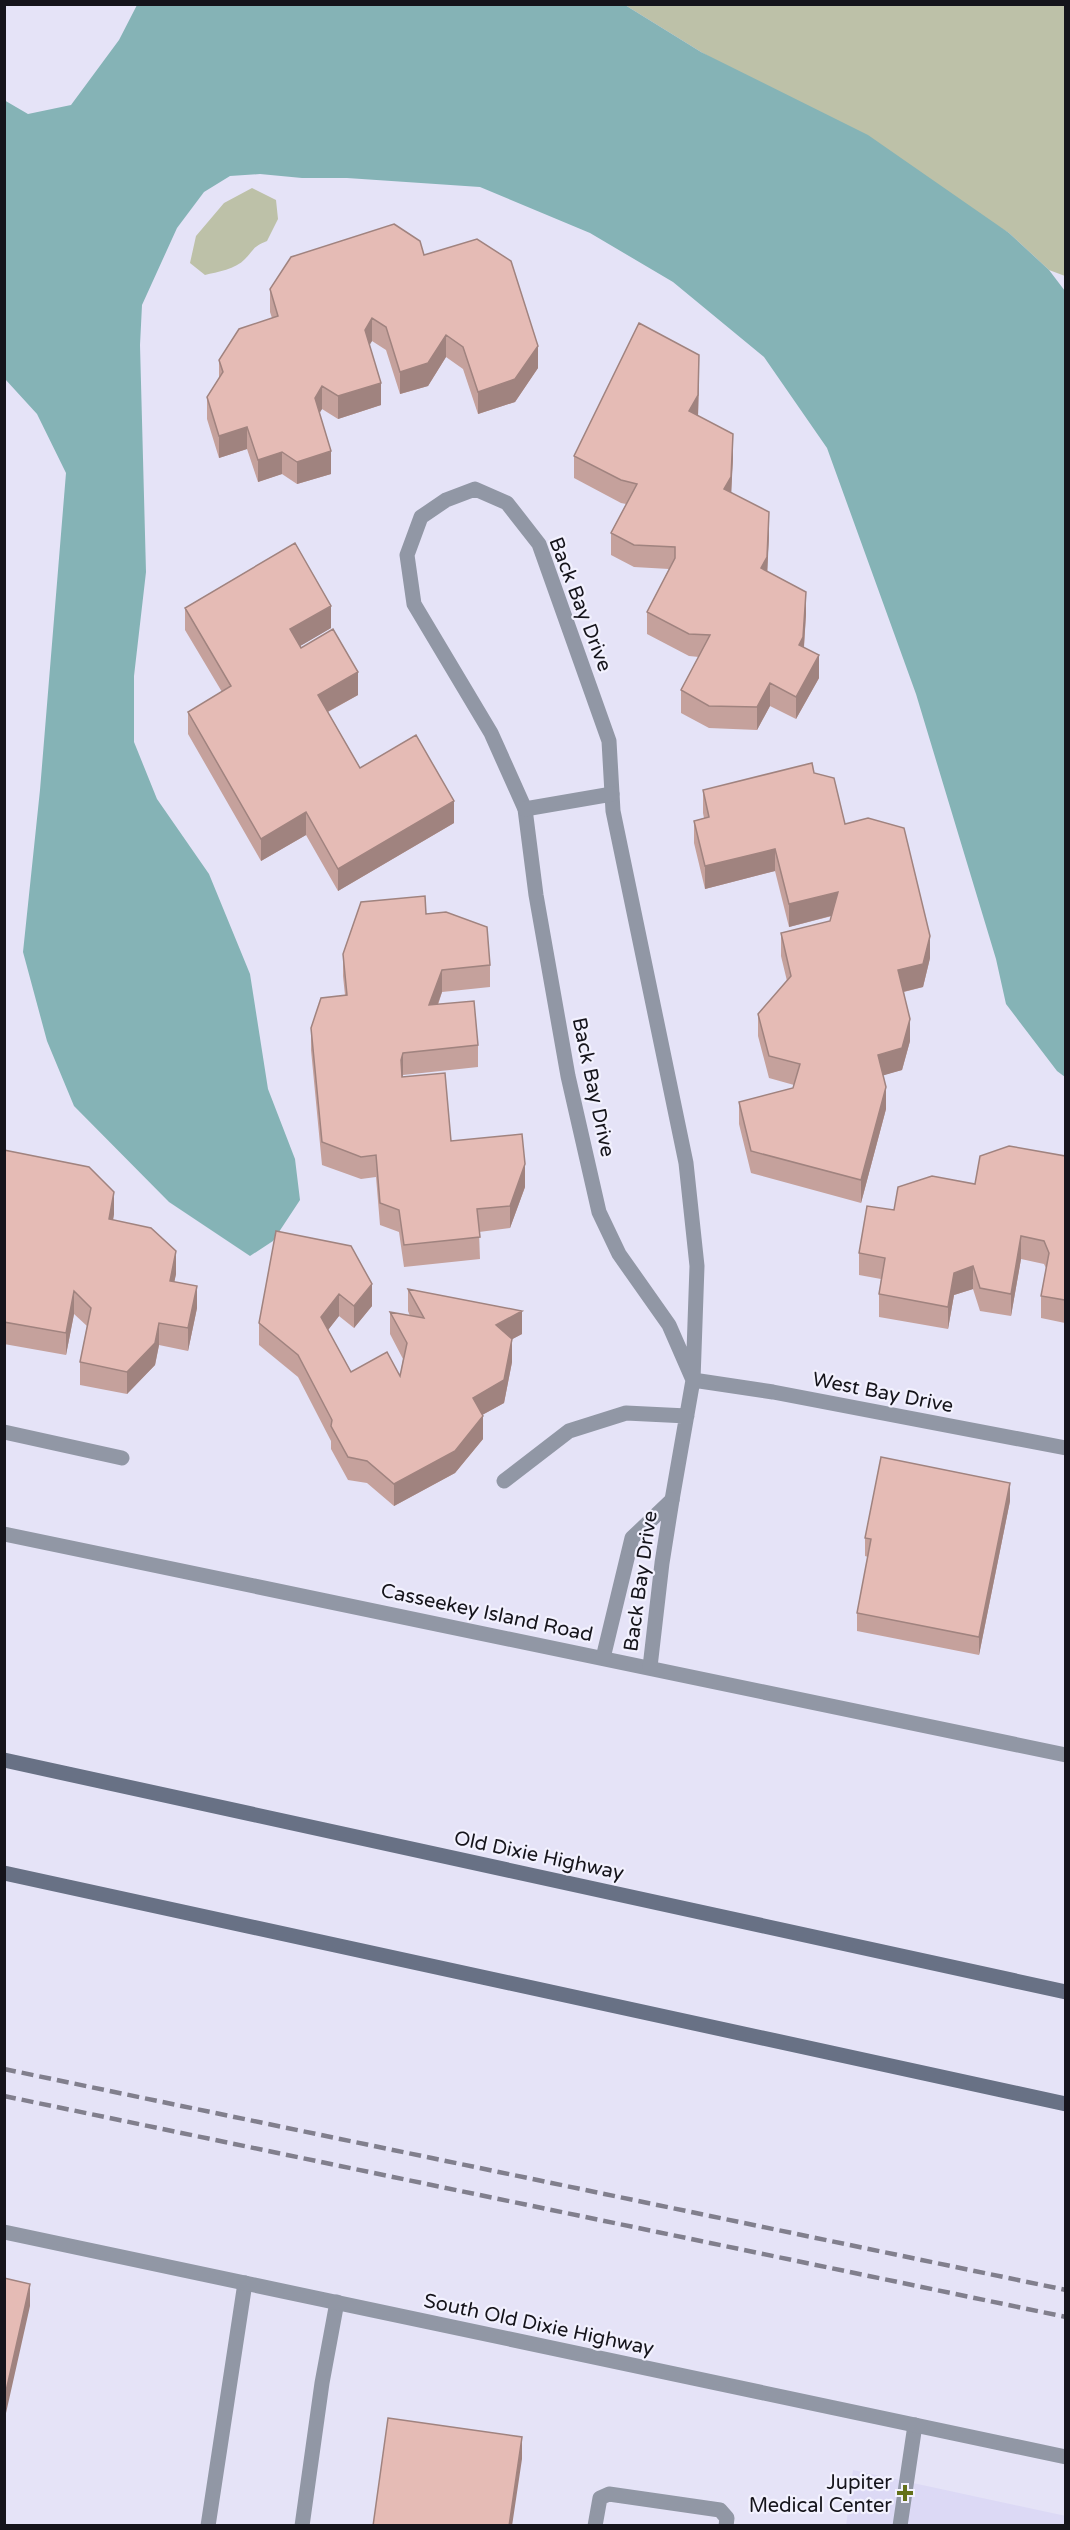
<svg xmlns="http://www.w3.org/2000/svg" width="1070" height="2530" font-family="'Varela Round',sans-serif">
  <rect width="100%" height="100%" fill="#e5e3f7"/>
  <path fill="#dcd9f5" d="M853,2470L1066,2516L1065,2526H846Z"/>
  <path fill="#bdc1a8" d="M625,5H1065V276L1049,270L1009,233L701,52Z
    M252,188L276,200L278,219L267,241C251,248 256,248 245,259C236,269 217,272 205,275L190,263L196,236L224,203Z"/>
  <path fill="#85b3b6" d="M137,5H625L701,52L868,135L1009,233L1049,270L1065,291V1077L1057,1071L1006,1004L996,959L916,694L827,448L764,357L673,282L590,233L480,187L347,178H302L260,174L230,176L204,192L177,228L142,305L140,345L146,572L134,676V742L157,799L209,874L250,974L268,1089L295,1159L300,1200L273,1241L250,1256L169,1202L74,1106L47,1041L23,952L40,790L66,473L37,414L5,379L4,100L28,114L71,105L119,40Z"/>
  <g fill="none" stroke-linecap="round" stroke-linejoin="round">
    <path stroke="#9197a5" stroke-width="15" d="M4,1432L122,1458
      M504,1481L569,1431L626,1413L687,1416
      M672,1500L693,1380L697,1266L686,1163L613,811L609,741L539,544L507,503L475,489L446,500L421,517L407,555L414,604L491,733L525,809L536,895L568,1076L599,1212L619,1254L669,1325L693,1380L773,1392L1066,1448
      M4,1534L1066,1755
      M208,2526L245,2283
      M302,2526L322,2383L337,2302
      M595,2526L600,2498L609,2494L720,2510L727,2518L726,2526
      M900,2526L915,2425"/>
    <path stroke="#9197a5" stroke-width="15" d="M525,809L612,794
      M603,1658L632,1538L672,1500
      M650,1667L662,1563L672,1500"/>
    <path stroke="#9197a5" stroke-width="15" d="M4,2232L1066,2457"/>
    <path stroke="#687185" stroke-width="15" d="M4,1760L1066,1992
      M4,1873L1066,2104"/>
    <path stroke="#817f8d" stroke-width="4.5" stroke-dasharray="12 6" stroke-linecap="butt" d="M4,2069L1066,2290
      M4,2096L1066,2317"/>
  </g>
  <path fill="#c5a19c" d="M424,255L538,368L515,402L478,414L463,369L446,357L428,386L400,394L386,350L372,341L369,345L381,405L338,419L322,409L319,413L331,474L297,484L282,474L258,482L247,449L219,458L207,419V397L219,378V360L272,318L270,312V289Z
    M699,378L698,415L733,456L731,492L769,534L767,571L806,614L804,648L819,678L796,719L770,706L757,730L709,728L681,713V690L699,657L689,656L647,634V612L669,569L634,567L611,555V533L626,504L621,503L574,478V456Z
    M185,608L331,628L300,646L358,695L328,712L360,768L454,823L338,891L306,835L261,861L188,734V712L222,692L185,630Z
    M814,773L845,824L930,958L923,987L904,992L910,1041L902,1070L883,1075L886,1109L861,1203L751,1173L739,1124V1102L793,1088L794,1085L769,1078L758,1036V1014L787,981L781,956V933L830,921L832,916L789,927L775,871L705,889L694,843V821L704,818L703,813V790Z
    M426,914L490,965V987L442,992L438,1005L478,1045V1067L403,1075L402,1077L451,1141L525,1187L510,1228L479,1232L480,1259L404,1267L399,1232L380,1225L376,1177L361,1179L322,1165L311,1050V1028L345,995L343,976V954Z
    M4,1150L114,1214L113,1220L176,1274L174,1282L197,1308L188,1351L159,1345L155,1365L127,1394L80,1385V1362L87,1326L74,1314L66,1355L4,1344Z
    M1065,1156V1323L1041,1318V1296L1046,1268L1044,1264L1021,1259L1011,1316L980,1311L973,1289L954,1295L948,1329L879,1317V1294L881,1279L859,1275V1253L894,1210L975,1184Z
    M276,1231L372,1306L354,1328L339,1316L328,1330L351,1372L400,1376L403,1359L390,1334V1312L410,1316L408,1311V1289L522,1334L512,1339V1362L504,1403L482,1415L483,1439L455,1473L394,1506L367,1483L348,1480L331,1449V1441L298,1377L259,1345V1323Z
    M1010,1501L979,1655L857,1631V1613L868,1557L865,1556V1538Z"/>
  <path fill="#a0837f" d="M372,318V341L365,353V330Z
    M446,335V357L428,386L400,394V372Z
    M538,346V368L515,402L478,414V392Z
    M699,355V378L698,417L689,411Z
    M381,383V405L338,419V396Z
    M322,386V409L315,421V398Z
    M247,427V449L219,458V436Z
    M733,434V456L731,499L724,489Z
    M331,451V474L297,484V462Z
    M282,452V474L258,482V460Z
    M769,512V534L767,580L761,568Z
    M806,592V614L803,659L799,645Z
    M331,606V628L290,652V629Z
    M819,655V678L796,719V697Z
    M358,672V695L318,717V695Z
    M770,683V706L757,730V707Z
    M454,801V823L338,891V869Z
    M306,812V835L261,861V839Z
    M775,849V871L705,889V866Z
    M838,892V914L789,927V904Z
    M930,936V958L923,987L898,993V970Z
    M442,970V992L429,1028V1005Z
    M910,1019V1041L902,1070L878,1077V1055Z
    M403,1053V1075L401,1082V1060Z
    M886,1087V1109L861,1203V1180Z
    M525,1164V1187L510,1228V1206Z
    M114,1192V1214L109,1242V1219Z
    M1021,1236V1259L1011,1316V1294Z
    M176,1251V1274L170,1303V1281Z
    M973,1266V1289L954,1295L948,1329V1307L954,1273Z
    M372,1284V1306L354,1328V1306Z
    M197,1286V1308L188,1351V1328Z
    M74,1291V1314L66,1355V1333Z
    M339,1294V1316L321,1339V1317Z
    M522,1311V1334L496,1348V1325Z
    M159,1323V1345L155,1365L127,1394V1372Z
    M512,1339V1362L504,1403L473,1420V1398Z
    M483,1416V1439L455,1473L394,1506V1484Z
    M1010,1483V1501L979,1655V1637Z
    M30,2284V2306L4,2422V2400Z
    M522,2437V2459L512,2526H509Z"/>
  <path fill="#e5bbb5" stroke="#a0837f" stroke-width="1.5" d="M394,224L420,241L424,255L477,239L511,261L538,346L515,379L478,392L463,347L446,335L428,363L400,372L386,327L372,318L365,330L381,383L338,396L322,386L315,398L331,451L297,462L282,452L258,460L247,427L219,436L207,397L223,372L219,360L239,329L278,316L270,289L291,257Z
    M639,323L699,355L698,395L689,411L733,434L731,477L724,489L769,512L767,557L761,568L806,592L803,637L799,645L819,655L796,697L770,683L757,707L709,706L681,690L710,635L689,634L647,612L675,558V547L634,545L611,533L637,484L621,480L574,456Z
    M295,543L331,606L290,629L301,648L333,629L358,672L318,695L360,768L416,735L454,801L338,869L306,812L261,839L188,712L231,686L185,608Z
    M812,763L814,773L834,778L845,824L868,818L904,828L930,936L923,964L898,970L910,1019L902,1048L878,1055L886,1087L861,1180L751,1151L739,1102L793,1088L800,1064L769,1056L758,1014L791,976L781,933L830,921L838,892L789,904L775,849L705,866L694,821L709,817L703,790Z
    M425,896L426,914L446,912L487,927L490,965L442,970L429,1005L474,1001L478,1045L403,1053L401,1060L402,1077L445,1073L451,1141L522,1134L525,1164L510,1206L477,1209L480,1237L404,1245L399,1210L380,1203L376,1155L361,1157L322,1142L311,1028L321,998L347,995L343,954L361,902Z
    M1009,1146L1065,1156V1300L1041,1296L1049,1253L1044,1241L1021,1236L1011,1294L980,1288L973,1266L954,1273L948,1307L879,1294L885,1258L859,1253L867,1206L894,1210L898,1187L932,1176L975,1184L980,1156Z
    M4,1150L89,1167L114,1192L109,1219L151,1228L176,1251L170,1281L197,1286L188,1328L159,1323L155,1343L127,1372L80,1362L91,1308L74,1291L66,1333L4,1322Z
    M276,1231L351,1246L372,1284L354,1306L339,1294L321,1317L351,1372L387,1352L400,1376L407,1343L390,1312L424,1318L408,1289L522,1311L496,1325L512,1339L504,1380L473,1398L483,1416L455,1451L394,1484L367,1461L348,1457L331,1426L332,1420L298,1355L259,1323Z
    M881,1457L1010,1483L979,1637L857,1613L871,1539L865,1538Z
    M4,2278L30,2284L4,2400Z
    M388,2418L522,2437L509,2526H373Z"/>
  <path fill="#63701a" stroke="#f2f1fe" stroke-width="2" d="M902 2484h6v6h6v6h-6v6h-6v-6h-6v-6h6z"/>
  <g text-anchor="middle" stroke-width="4.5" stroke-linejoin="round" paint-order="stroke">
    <g font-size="20" fill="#15141b" stroke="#f2f1fe">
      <text transform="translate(581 604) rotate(69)" y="7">Back Bay Drive</text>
      <text transform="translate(594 1087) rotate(78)" y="7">Back Bay Drive</text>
      <text transform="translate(883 1392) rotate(11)" y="7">West Bay Drive</text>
      <text transform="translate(640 1581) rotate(-82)" y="7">Back Bay Drive</text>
      <text transform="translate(487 1612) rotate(12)" y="7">Casseekey Island Road</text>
      <text transform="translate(539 1855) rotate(12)" y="7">Old Dixie Highway</text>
      <text transform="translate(539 2324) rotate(12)" y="7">South Old Dixie Highway</text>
    </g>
    <g font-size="20" fill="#15141b" stroke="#f2f1fe" text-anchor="end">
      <text x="892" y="2489">Jupiter<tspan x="892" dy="23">Medical Center</tspan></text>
    </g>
  </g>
  <rect width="1070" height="2530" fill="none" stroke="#15141b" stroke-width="12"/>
</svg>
